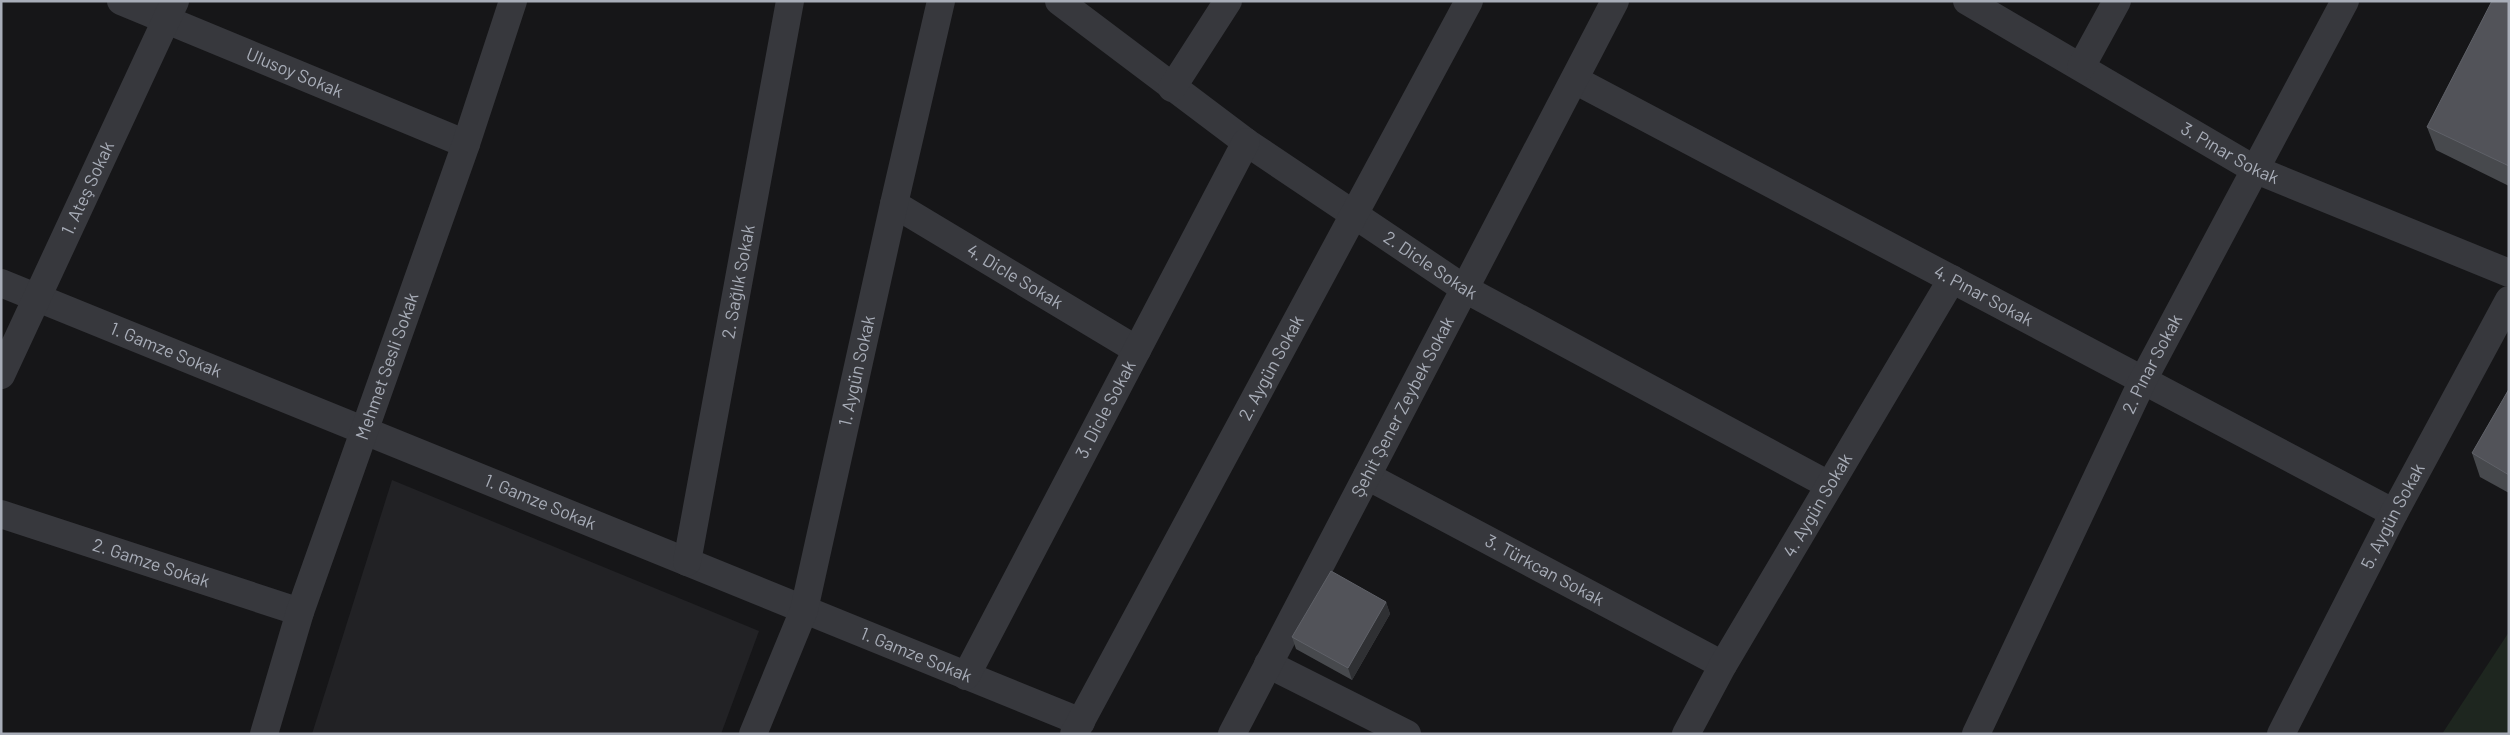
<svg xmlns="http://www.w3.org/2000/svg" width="2510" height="735" font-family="Barlow,sans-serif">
  <rect width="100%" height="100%" fill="#161618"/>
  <path fill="#222225" d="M392,480L759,631L721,734H312Z"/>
  <path fill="#1e261f" d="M2509,632V734H2442Z"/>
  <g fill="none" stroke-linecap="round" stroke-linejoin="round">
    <g stroke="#37383d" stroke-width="28">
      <path id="s1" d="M121,1L466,144"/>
      <path id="s2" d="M1059,1L1246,142L1465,289L1829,485"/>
      <path id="s3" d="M1967,1L2254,169L2509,273"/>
      <path d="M2081,67L2117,1"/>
      <path id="s4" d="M1575,80L2394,513"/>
      <path d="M1172,88L1228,1"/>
      <path id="s5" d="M894,204L1137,350"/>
      <path id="s6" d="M1,283L1081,722"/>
      <path id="s7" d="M1,375L175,1"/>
      <path id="s8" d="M1367,476L1723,665"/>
      <path id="s9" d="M1,514L300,612"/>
      <path id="s10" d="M687,562L790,1"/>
      <path d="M1268,664L1407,734"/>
      <path id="s11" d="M966,676L1246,142"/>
      <path id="s12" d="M264,734L300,612L466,144L513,1"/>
      <path id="s13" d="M753,734L804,610L894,204L941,1"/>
      <path id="s14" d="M1074,734L1469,1"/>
      <path id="s15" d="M1232,734L1615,1"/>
      <path id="s16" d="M1686,734L1723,665L1952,279"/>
      <path id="s17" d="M1976,734L2143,380L2345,1"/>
      <path id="s18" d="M2281,734L2394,513L2509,300"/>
    </g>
  </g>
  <path fill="#47494d" d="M2509,1V186L2436,150L2427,127Z
    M2509,389V493L2480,477L2472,453Z
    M1386,602L1390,614L1352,680L1296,649L1292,637Z"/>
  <path fill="#2f3033" d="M1386,602L1390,614L1352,680L1348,668Z"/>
  <path fill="#525359" stroke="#5f6168" d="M2492,1H2509V166L2427,127Z
    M2509,389V475L2472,453Z
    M1331,571L1386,602L1348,668L1292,637Z"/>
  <g text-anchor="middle" stroke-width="4" stroke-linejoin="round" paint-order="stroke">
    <g font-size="18" fill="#a8adb8" stroke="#111113">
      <text dy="6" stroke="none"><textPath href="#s1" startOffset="188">Ulusoy Sokak</textPath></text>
      <text dy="6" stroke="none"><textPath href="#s3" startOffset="304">3. Pınar Sokak</textPath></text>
      <text dy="6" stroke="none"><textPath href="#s7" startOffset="206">1. Ateş Sokak</textPath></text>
      <text dy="6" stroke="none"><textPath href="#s2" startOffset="456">2. Dicle Sokak</textPath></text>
      <text dy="6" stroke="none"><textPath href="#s5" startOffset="141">4. Dicle Sokak</textPath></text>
      <text dy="6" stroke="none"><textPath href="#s10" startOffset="285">2. Sağlık Sokak</textPath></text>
      <text dy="6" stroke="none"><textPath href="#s4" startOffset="462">4. Pınar Sokak</textPath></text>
      <text dy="6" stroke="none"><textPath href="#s6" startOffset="178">1. Gamze Sokak</textPath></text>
      <text dy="6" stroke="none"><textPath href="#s17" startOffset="410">2. Pınar Sokak</textPath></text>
      <text dy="6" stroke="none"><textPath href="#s12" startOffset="388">Mehmet Sesli Sokak</textPath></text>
      <text dy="6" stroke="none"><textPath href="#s14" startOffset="416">2. Aygün Sokak</textPath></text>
      <text dy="6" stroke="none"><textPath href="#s13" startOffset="379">1. Aygün Sokak</textPath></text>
      <text dy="6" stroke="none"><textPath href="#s15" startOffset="369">Şehit Şener Zeybek Sokak</textPath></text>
      <text dy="6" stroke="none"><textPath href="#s11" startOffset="301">3. Dicle Sokak</textPath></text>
      <text dy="6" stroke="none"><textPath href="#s6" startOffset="582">1. Gamze Sokak</textPath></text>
      <text dy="6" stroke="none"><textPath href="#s16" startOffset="264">4. Aygün Sokak</textPath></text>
      <text dy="6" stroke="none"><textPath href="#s18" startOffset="245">5. Aygün Sokak</textPath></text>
      <text dy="6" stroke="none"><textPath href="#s9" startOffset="158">2. Gamze Sokak</textPath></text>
      <text dy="6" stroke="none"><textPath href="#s8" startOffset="201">3. Türkcan Sokak</textPath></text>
      <text dy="6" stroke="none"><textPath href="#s6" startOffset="988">1. Gamze Sokak</textPath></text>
    </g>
  </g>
  <rect width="2510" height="735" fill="none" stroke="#a8adb8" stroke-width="5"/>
</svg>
